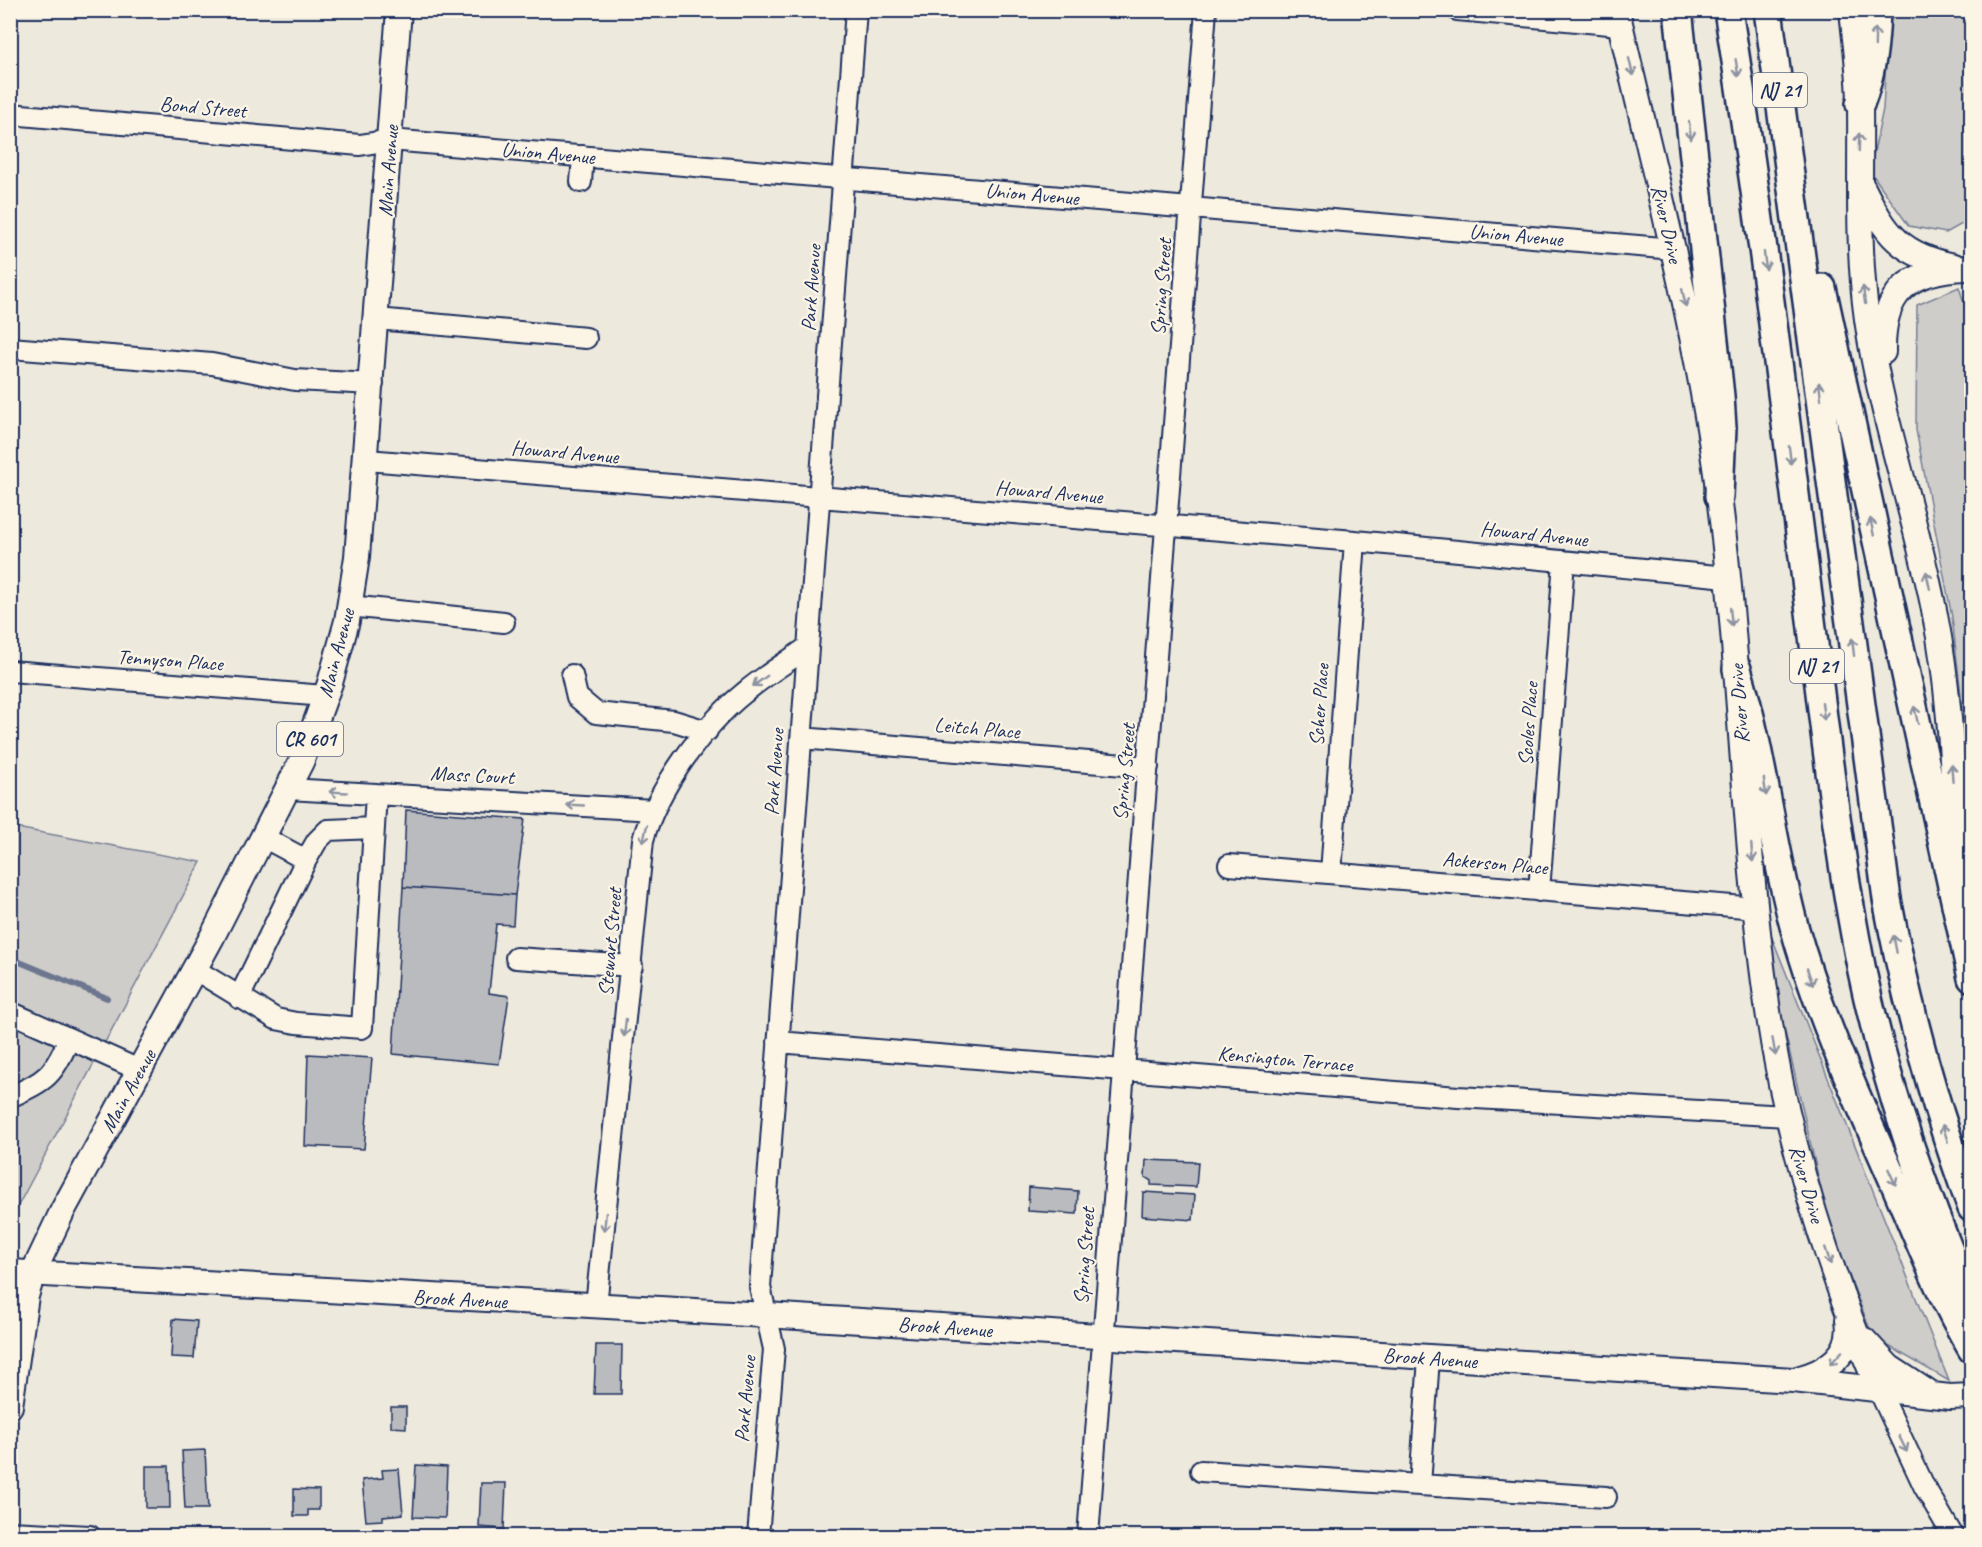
<svg xmlns="http://www.w3.org/2000/svg" width="1982" height="1547" font-family="Caveat,sans-serif">
  <rect width="100%" height="100%" fill="#eee9dd"/>
  <filter id="ink" filterUnits="userSpaceOnUse"><feTurbulence type="fractalNoise" baseFrequency=".0167" numOctaves="2"/><feDisplacementMap in="SourceGraphic" scale="12" xChannelSelector="R" yChannelSelector="G"/><feConvolveMatrix kernelMatrix="1 2 1 2 8 2 1 2 1" color-interpolation-filters="sRGB"/></filter>
  <g filter="url(#ink)">
    <path fill="#cfcdca" stroke="#757e94" stroke-width="1.5" d="M1889,11H1965L1972,30L1971,219L1946,233L1909,226L1870,171L1883,109Z
      M1959,287L1972,328L1971,782L1952,617L1916,430L1917,305Z
      M11,827L201,862L11,1219Z
      M1771,935L1949,1381L1873,1337L1829,1224L1774,984Z"/>
    <g fill="none" stroke-linecap="round" stroke-linejoin="round">
      <path stroke="#6c778f" stroke-width="6" d="M10,958L107,998"/>
    </g>
    <path fill="#babbbe" stroke="#1b2f5e" stroke-width="1.5" d="M406,810L525,819L515,895L403,887Z
      M403,887L515,895L513,925L496,924L489,993L509,996L499,1064L393,1054Z
      M308,1054L372,1058L364,1149L305,1146Z
      M1146,1160L1198,1162L1196,1187L1151,1185V1181L1145,1177Z
      M1029,1187L1078,1191L1077,1214L1028,1211Z
      M1143,1192L1195,1195L1193,1220L1142,1216Z
      M173,1319L197,1321L194,1358L171,1357Z
      M596,1345H622L621,1394H594Z
      M391,1407H406V1428L391,1427Z
      M205,1450L208,1509H185L182,1451Z
      M416,1465L447,1467L445,1518L413,1517Z
      M146,1466H169L170,1508H146Z
      M399,1469L403,1514L383,1516V1520L366,1521L362,1480L383,1478L382,1470Z
      M481,1483H506L504,1529L479,1527Z
      M294,1489L319,1490V1510H308V1516H294Z"/>
    <g fill="none" stroke-linecap="round" stroke-linejoin="round">
      <defs>
        <path id="minor" d="M1457,10L1620,25
          M10,114L360,145L390,140L1674,249
          M581,182L583,156
          M377,319L586,338
          M10,348L212,364L295,380L373,384
          M367,460L1355,541L1727,577
          M349,606L504,622
          M10,671L325,696
          M572,675L577,697L596,713L674,721L707,731
          M801,738L1148,767
          M288,789L654,810
          M306,860L317,841L328,830L374,828
          M1229,865L1757,908
          M1331,873L1355,541
          M1539,891L1564,561
          M516,958L632,966
          M194,969L276,1019L296,1023L362,1028L376,794
          M239,998L306,860L263,837
          M10,1012L139,1070
          M778,1042L1458,1097L1788,1116
          M10,1097C48,1079 52,1077 69,1039
          M596,1306L643,840C657,789 703,726 744,693C764,676 787,662 808,647
          M1879,1390L1924,1486L1953,1536
          M1201,1471L1420,1485L1429,1358
          M1420,1485L1606,1497
          M10,1532L90,1536
          M758,1536L774,1349L760,1287L856,10
          M1088,1536L1206,10"/>
        <path id="major" d="M1617,10C1653,172 1698,331 1719,496C1741,667 1743,840 1768,1011C1787,1141 1828,1269 1879,1390
          M1852,10C1855,42 1860,74 1860,105C1861,177 1857,248 1867,319C1881,419 1916,515 1935,615C1952,701 1953,789 1959,877
          M1863,188C1886,235 1901,255 1954,266
          M1883,352C1882,292 1908,270 1967,268
          M10,1272L766,1315L1793,1380L1950,1397L1972,1396
          M1864,1340L1889,1367L1927,1392
          M1797,1379C1826,1372 1854,1354 1848,1320
          M10,1406L26,1296L33,1273L63,1210L212,937L302,760L330,683L347,621L357,557L399,10"/>
        <path id="highway" d="M1678,10L1720,396L1722,428L1719,496
          M1728,10C1759,205 1783,401 1808,596C1824,722 1837,848 1862,971C1886,1086 1925,1198 1972,1305
          M1768,10L1887,899C1907,1005 1934,1107 1972,1208
          M1860,104C1872,73 1875,43 1876,10
          M1822,288L1972,978
          M1737,669C1763,753 1771,841 1794,926C1819,1015 1858,1100 1895,1184C1919,1240 1941,1297 1972,1349"/>
      </defs>
      <use href="#minor" stroke="#1b2f5e" stroke-width="24"/>
      <use href="#major" stroke="#1b2f5e" stroke-width="28"/>
      <use href="#highway" stroke="#1b2f5e" stroke-width="32"/>
      <use href="#minor" stroke="#fcf5e5" stroke-width="20"/>
      <use href="#major" stroke="#fcf5e5" stroke-width="24"/>
      <use href="#highway" stroke="#fcf5e5" stroke-width="27"/>
    </g>
    <defs><path id="oneway-shaft" d="M-6 0H5M1.5-3L5.5 0L1.5 3" fill="none" stroke-width="1.6" stroke-linecap="round" stroke-linejoin="round" transform="scale(1.5)"/></defs>
    <g stroke="#8c92a2">
      <use href="#oneway-shaft" transform="translate(1875 37) rotate(-89)"/>
      <use href="#oneway-shaft" transform="translate(1631 67) rotate(77)"/>
      <use href="#oneway-shaft" transform="translate(1737 68) rotate(81)"/>
      <use href="#oneway-shaft" transform="translate(1690 131) rotate(84)"/>
      <use href="#oneway-shaft" transform="translate(1859 142) rotate(-89)"/>
      <use href="#oneway-shaft" transform="translate(1765 261) rotate(83)"/>
      <use href="#oneway-shaft" transform="translate(1864 295) rotate(-97)"/>
      <use href="#oneway-shaft" transform="translate(1684 298) rotate(78)"/>
      <use href="#oneway-shaft" transform="translate(1820 391) rotate(-97)"/>
      <use href="#oneway-shaft" transform="translate(1790 455) rotate(83)"/>
      <use href="#oneway-shaft" transform="translate(1872 527) rotate(-102)"/>
      <use href="#oneway-shaft" transform="translate(1928 580) rotate(-102)"/>
      <use href="#oneway-shaft" transform="translate(1731 617) rotate(84)"/>
      <use href="#oneway-shaft" transform="translate(1853 647) rotate(-97)"/>
      <use href="#oneway-shaft" transform="translate(760 681) rotate(144)"/>
      <use href="#oneway-shaft" transform="translate(1823 711) rotate(83)"/>
      <use href="#oneway-shaft" transform="translate(1916 715) rotate(-103)"/>
      <use href="#oneway-shaft" transform="translate(1952 773) rotate(-94)"/>
      <use href="#oneway-shaft" transform="translate(1765 787) rotate(82)"/>
      <use href="#oneway-shaft" transform="translate(338 792) rotate(-177)"/>
      <use href="#oneway-shaft" transform="translate(575 805) rotate(-177)"/>
      <use href="#oneway-shaft" transform="translate(645 834) rotate(103)"/>
      <use href="#oneway-shaft" transform="translate(1752 853) rotate(85)"/>
      <use href="#oneway-shaft" transform="translate(1895 944) rotate(-101)"/>
      <use href="#oneway-shaft" transform="translate(1810 977) rotate(71)"/>
      <use href="#oneway-shaft" transform="translate(625 1028) rotate(96)"/>
      <use href="#oneway-shaft" transform="translate(1774 1047) rotate(80)"/>
      <use href="#oneway-shaft" transform="translate(1945 1133) rotate(-108)"/>
      <use href="#oneway-shaft" transform="translate(1892 1177) rotate(66)"/>
      <use href="#oneway-shaft" transform="translate(605 1222) rotate(96)"/>
      <use href="#oneway-shaft" transform="translate(1828 1256) rotate(72)"/>
      <use href="#oneway-shaft" transform="translate(1836 1358) rotate(133)"/>
      <use href="#oneway-shaft" transform="translate(1903 1444) rotate(64)"/>
    </g>
  </g>
  <g text-anchor="middle" stroke-width="4.5" stroke-linejoin="round" paint-order="stroke">
    <g fill="#fcf5e5" stroke="#5e6a86" stroke-width="1.5">
      <rect x="1753" y="73" width="54" height="34" rx="4.5"/>
      <rect x="1790" y="649" width="54" height="34" rx="4.5"/>
      <rect x="277" y="722" width="66" height="34" rx="4.5"/>
    </g>
    <g font-size="20" font-weight="bold" fill="#1b2f5e">
      <text x="1780" y="97">NJ 21</text>
      <text x="1817" y="673">NJ 21</text>
      <text x="310" y="746">CR 601</text>
    </g>
    <g font-size="21" fill="#1b2f5e" stroke="#fcf5e5">
      <text transform="translate(203 107) rotate(5)" y="7">Bond Street</text>
      <text transform="translate(548 153) rotate(5)" y="7">Union Avenue</text>
      <text transform="translate(388 171) rotate(-86)" y="7">Main Avenue</text>
      <text transform="translate(1032 194) rotate(5)" y="7">Union Avenue</text>
      <text transform="translate(1667 224) rotate(77)" y="7">River Drive</text>
      <text transform="translate(1516 235) rotate(5)" y="7">Union Avenue</text>
      <text transform="translate(1161 287) rotate(-86)" y="7">Spring Street</text>
      <text transform="translate(811 288) rotate(-86)" y="7">Park Avenue</text>
      <text transform="translate(565 452) rotate(5)" y="7">Howard Avenue</text>
      <text transform="translate(1049 492) rotate(5)" y="7">Howard Avenue</text>
      <text transform="translate(1534 534) rotate(6)" y="7">Howard Avenue</text>
      <text transform="translate(336 653) rotate(-75)" y="7">Main Avenue</text>
      <text transform="translate(170 660) rotate(4)" y="7">Tennyson Place</text>
      <text transform="translate(1739 704) rotate(-94)" y="7">River Drive</text>
      <text transform="translate(1319 705) rotate(-86)" y="7">Scher Place</text>
      <text transform="translate(1528 724) rotate(-86)" y="7">Scoles Place</text>
      <text transform="translate(977 728) rotate(5)" y="7">Leitch Place</text>
      <text transform="translate(774 772) rotate(-86)" y="7">Park Avenue</text>
      <text transform="translate(1124 772) rotate(-85)" y="7">Spring Street</text>
      <text transform="translate(472 775) rotate(3)" y="7">Mass Court</text>
      <text transform="translate(1495 863) rotate(5)" y="7">Ackerson Place</text>
      <text transform="translate(610 942) rotate(-85)" y="7">Stewart Street</text>
      <text transform="translate(1285 1059) rotate(5)" y="7">Kensington Terrace</text>
      <text transform="translate(128 1091) rotate(-61)" y="7">Main Avenue</text>
      <text transform="translate(1807 1184) rotate(74)" y="7">River Drive</text>
      <text transform="translate(1084 1256) rotate(-86)" y="7">Spring Street</text>
      <text transform="translate(460 1299) rotate(3)" y="7">Brook Avenue</text>
      <text transform="translate(945 1327) rotate(4)" y="7">Brook Avenue</text>
      <text transform="translate(1430 1358) rotate(4)" y="7">Brook Avenue</text>
      <text transform="translate(745 1399) rotate(-85)" y="7">Park Avenue</text>
    </g>
  </g>
  <rect width="1982" height="1547" fill="none" stroke="#fcf5e5" stroke-width="36"/>
  <rect x="18" y="18" width="1946" height="1511" fill="none" stroke="#1b2f5e" stroke-width="2" filter="url(#ink)"/>
</svg>
